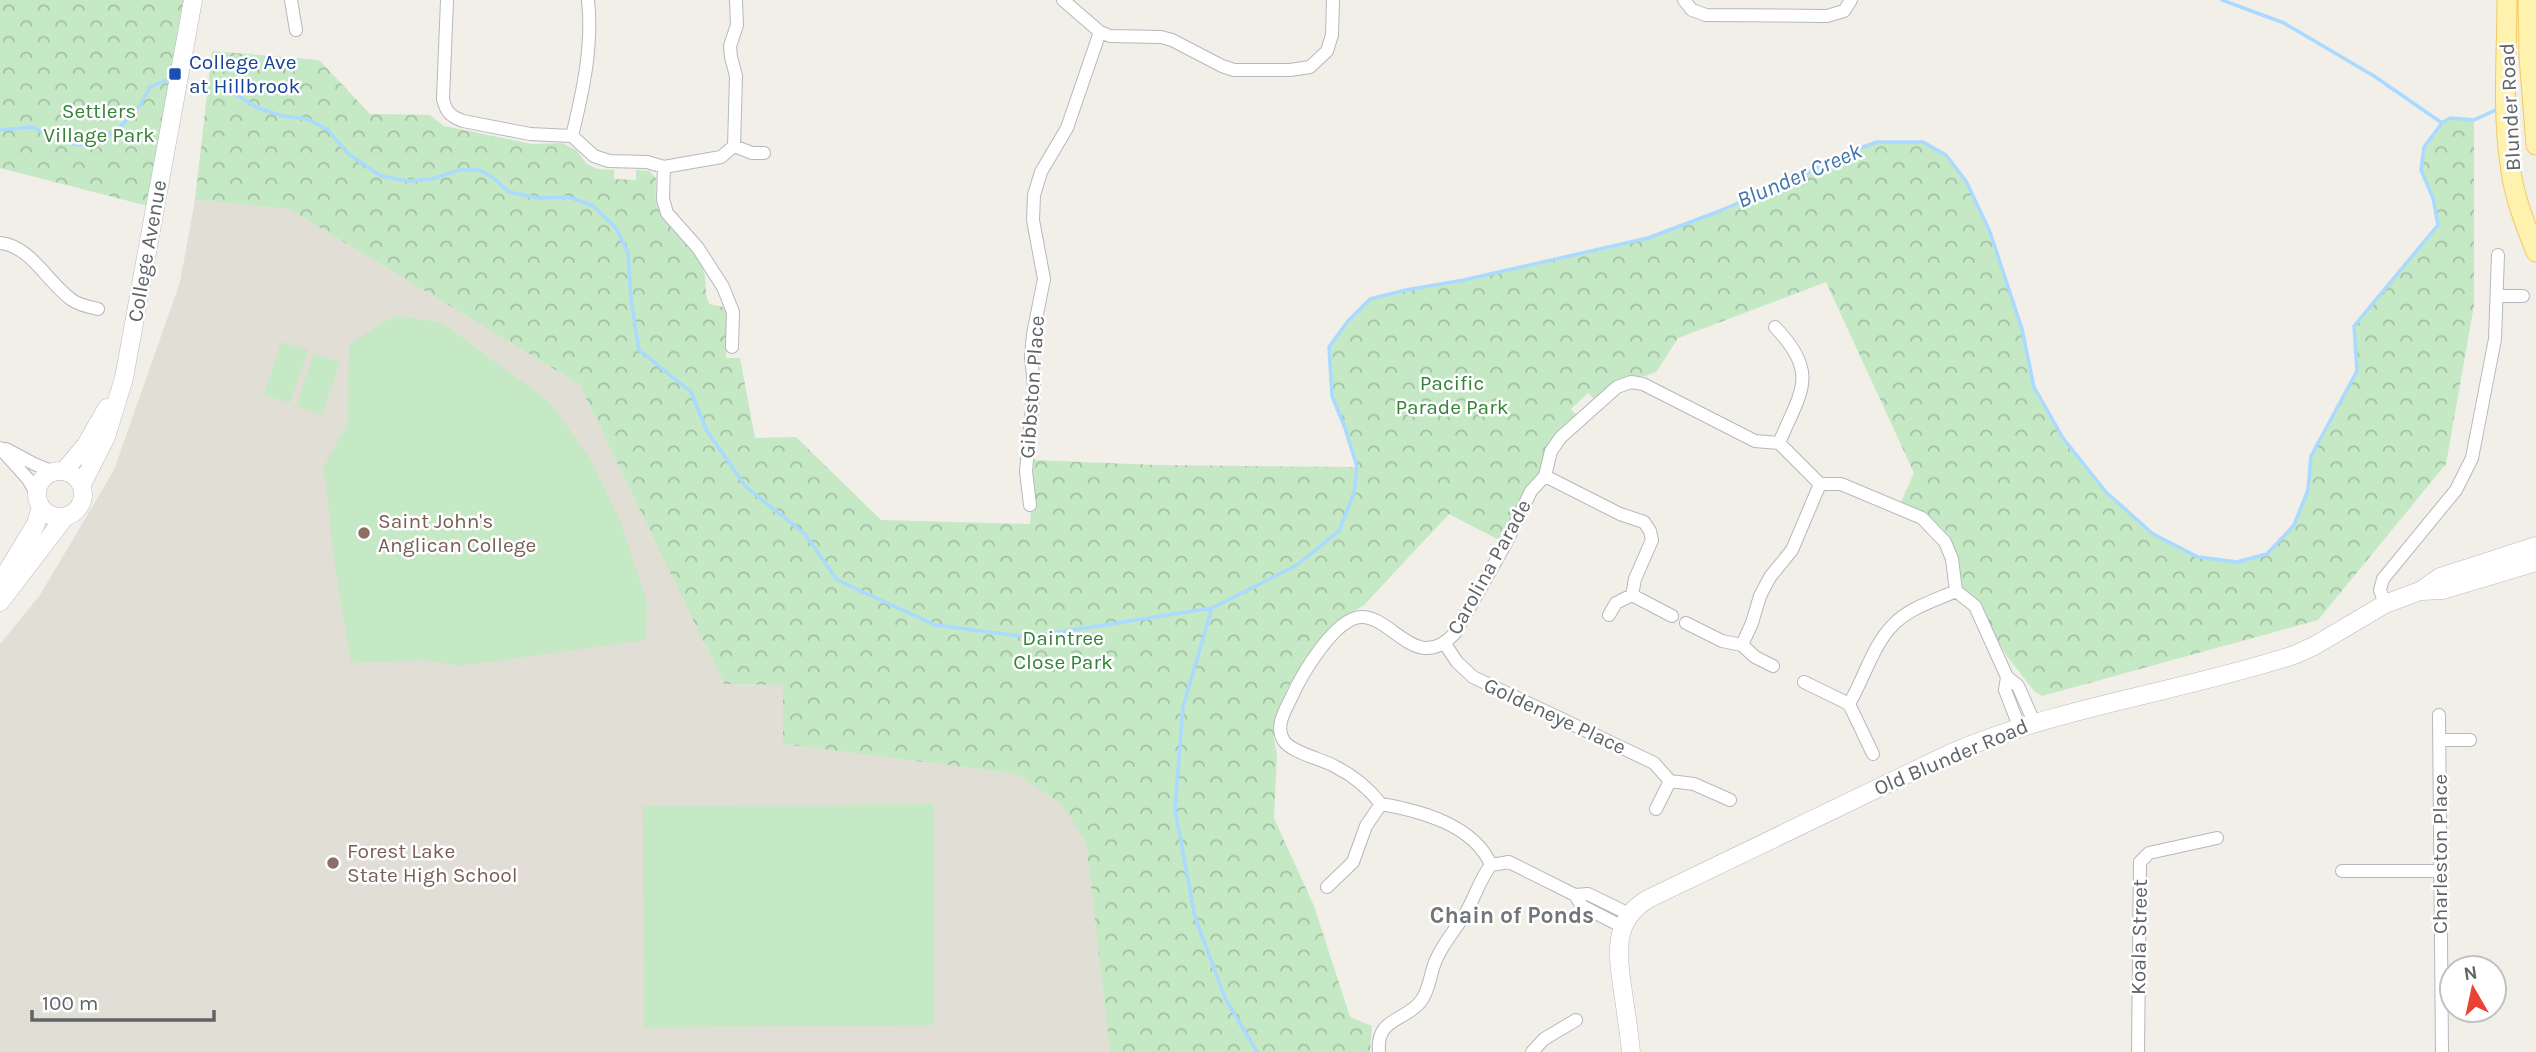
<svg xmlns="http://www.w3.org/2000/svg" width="2536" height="1052" font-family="Karla,sans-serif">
  <defs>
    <pattern id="park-crowns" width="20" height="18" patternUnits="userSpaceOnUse" patternTransform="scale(1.75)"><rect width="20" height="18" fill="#c5e8c5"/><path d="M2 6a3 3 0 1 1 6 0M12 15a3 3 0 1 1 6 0" fill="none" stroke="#a3c0a4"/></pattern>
  </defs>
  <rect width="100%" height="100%" fill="#f1efe8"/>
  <path fill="#e1ded6" d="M195,200L289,209L579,384L724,684L783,685V744L1016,774L1060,803L1086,843L1110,1052H0V644L40,595L114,470L180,282Z"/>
  <path fill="url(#park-crowns)" d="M0,0H186L156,208L0,168Z
    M212,51L319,60L370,114L430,115L444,126L532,144L562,143L576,150L587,164L598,169L614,170V179L636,180V170L649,171L656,178C656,188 654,200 659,210C667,231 696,246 704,272C707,283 704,293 709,304L723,307L726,310V358H740L755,438L796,437L881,520L1030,524L1034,460L1156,465L1356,467L1345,428L1332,396L1329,347L1348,321L1370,299L1406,290L1464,280L1648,238L1717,212L1801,176L1846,153L1877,142H1923L1946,155L1966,181L1990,232L2022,329L2034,387L2063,438L2106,492L2153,534L2198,557L2237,562L2267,554L2294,525L2308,490L2311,456L2356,371L2354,326L2438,225L2433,198L2421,170L2424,147L2442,123L2450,118L2474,120V305L2446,464L2318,620L2042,696L2035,692L2007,656L1978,607L1961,589L1960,581L1922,513L1901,502L1914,473L1826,282L1678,338L1656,372L1645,376L1629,377L1596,401L1588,393L1571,409L1578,417L1542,472L1526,491L1499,540L1449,514L1364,605L1338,621L1321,638L1304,660L1287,689L1275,720L1273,731L1277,756L1274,818L1314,906L1350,1017L1372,1026L1370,1052H1110L1086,843L1060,803L1016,774L783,744V685L724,684L579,384L289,209L195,200Z"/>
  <path fill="#c5e8c5" d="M396,315L442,323L551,403L591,460L620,521L647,602L646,640L459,666L424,660L351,663L334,561L326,483L323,468L348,422L349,344Z
    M281,342L308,350L290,403L264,395Z
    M314,353L340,362L322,415L296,406Z
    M933,804L934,1025L644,1027L643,806Z"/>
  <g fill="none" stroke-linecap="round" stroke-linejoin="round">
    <path stroke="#aadaff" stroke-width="3.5" d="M2222,0L2284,23L2374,76L2442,123
      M220,85L258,108L282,116L308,119L328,130L347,153L381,176L408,181L432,179L459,170H479L492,177L509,192L538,198L569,197L593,206L616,228L628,253L631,299L639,350L691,392L707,431L746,487L805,534L837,580L935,625L1028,637L1212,608
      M0,130L32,127L57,139L80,145L101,141L119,128L139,107L150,87L169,79
      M1257,1052L1225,998L1195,917L1175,810L1183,707L1212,608L1297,565L1339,531L1354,493L1357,467L1345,428L1332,396L1329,347L1348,321L1370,299L1406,290L1464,280L1648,238L1717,212L1801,176L1846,153L1877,142H1923L1946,155L1966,181L1990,232L2022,329L2034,387L2063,438L2106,492L2153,534L2198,557L2237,562L2267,554L2294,525L2308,490L2311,456L2357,371L2354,326L2438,225L2433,198L2421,170L2424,147L2442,123L2450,118L2474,120L2500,108"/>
    <defs>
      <path id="street" d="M291,0L296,30
        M447,0L443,99C446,112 450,116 463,121L530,134L572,136L594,156L609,161L647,162L664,167L721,157L734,146L736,76L731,57L730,46L737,25L736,0
        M1063,0L1100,32L1110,36L1161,37L1172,40L1222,66L1234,70H1290L1310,67L1327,51L1332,35L1333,0
        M1684,0L1692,10L1706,15L1827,16L1844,11L1851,0
        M572,136C583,91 593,46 588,0
        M734,146L752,153H764
        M664,167L663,199L667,213L698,248L723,287L733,312L732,347
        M0,243C31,246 47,282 72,300C79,305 89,307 98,309
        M2498,296H2523
        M1775,327C1820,374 1801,391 1779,443
        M0,448L28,479L37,495
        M6,449L34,464L54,472
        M1545,476L1620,514L1644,522L1650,531L1652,540L1635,579L1632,595
        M1030,505L1026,471L1034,387L1031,356L1033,334L1044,279L1033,220L1034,195L1041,172L1067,128L1100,32
        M2385,604L2380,590L2383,579L2456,490L2472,458L2495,339L2498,255
        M1609,615L1616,603L1632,595L1672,616
        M1686,623L1722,641L1742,645L1755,657L1773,666
        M1445,644L1457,662L1473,677L1654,763L1670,781L1694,784L1730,800
        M1742,645L1752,623L1760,596L1770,577L1792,550L1820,484
        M2007,677L2005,690L2019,726
        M1804,682L1849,704L1873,754
        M1849,704C1864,679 1873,644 1894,624C1909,608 1936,600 1956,591
        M2439,715L2442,1052
        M2439,740H2470
        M1656,809L1670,781
        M1491,865C1474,825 1421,811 1381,804C1369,789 1354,776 1336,767C1323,759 1292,753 1284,741C1274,726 1286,709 1292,696C1302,674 1335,618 1361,617C1393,616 1416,675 1455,633L1506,543L1531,491L1545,476L1551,451L1561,437L1617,387L1631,382L1643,384L1755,441L1779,443L1820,484H1841L1922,518L1945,542L1952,559L1956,591L1975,606L2007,677L2018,686L2034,722
        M2342,871H2441
        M1327,887L1353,862L1366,826L1381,804
        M1575,895L1588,894L1629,914
        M1379,1052C1376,1017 1405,1022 1421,1001C1430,989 1430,973 1436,960C1443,943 1456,929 1465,914C1475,898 1479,880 1491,865L1509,862L1575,895L1582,906L1623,927
        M1532,1052L1544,1039L1576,1020
        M2138,1052L2140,862L2149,853L2217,838"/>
      <path id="secondary" d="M37 494a23 23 0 1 1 46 0a23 23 0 1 1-46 0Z
        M64,471L86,445L107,408
        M82,484L106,437L124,378L193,0
        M0,583L36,524L41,507
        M2421,591L2443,590L2536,562
        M0,602L65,517
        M1631,1052C1629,1032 1626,1012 1623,992C1618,956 1611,921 1648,899L1951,753C2062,706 2180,692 2294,655L2314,646L2385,604L2420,591L2440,577L2536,546"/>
      <path id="primary" d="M2507,0C2507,54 2502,110 2510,164C2513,194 2525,224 2536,252
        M2528,0L2529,56L2536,145"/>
    </defs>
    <use href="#street" stroke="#b5b8bc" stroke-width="14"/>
    <use href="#secondary" stroke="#b6babf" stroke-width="19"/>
    <use href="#primary" stroke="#f2c960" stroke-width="21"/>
    <use href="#street" stroke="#fff" stroke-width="12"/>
    <use href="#secondary" stroke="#fff" stroke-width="18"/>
    <use href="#primary" stroke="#fff2af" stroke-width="19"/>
  </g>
  <rect fill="#1a4fb4" stroke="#fff" stroke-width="2.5" x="168" y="67" width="14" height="14" rx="3.5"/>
  <g fill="#8d6e63" stroke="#fff" stroke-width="2.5">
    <circle cx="364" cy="533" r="7"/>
    <circle cx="333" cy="863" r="7"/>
  </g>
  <g text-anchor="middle" stroke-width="5" stroke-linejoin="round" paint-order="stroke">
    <g font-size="21" fill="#164399" stroke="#fff" text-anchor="start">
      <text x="189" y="69">College Ave<tspan x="189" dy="24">at Hillbrook</tspan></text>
    </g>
    <g font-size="21" fill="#5f6368" stroke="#fff">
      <text transform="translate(2510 107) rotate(-93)" y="7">Blunder Road</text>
      <text transform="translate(147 251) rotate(-80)" y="7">College Avenue</text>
      <text transform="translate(1032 387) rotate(-86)" y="7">Gibbston Place</text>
      <text transform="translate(1489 567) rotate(-61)" y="7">Carolina Parade</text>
      <text transform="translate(1555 716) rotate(25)" y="7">Goldeneye Place</text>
      <text transform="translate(1951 757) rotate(-23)" y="7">Old Blunder Road</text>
      <text transform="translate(2440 854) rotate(-90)" y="7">Charleston Place</text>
      <text transform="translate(2139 937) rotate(-89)" y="7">Koala Street</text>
    </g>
    <g font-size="21" fill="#348238" stroke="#fff">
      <text x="99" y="118">Settlers<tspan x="99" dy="24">Village Park</tspan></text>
      <text x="1452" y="390">Pacific<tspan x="1452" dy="24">Parade Park</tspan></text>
      <text x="1063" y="645">Daintree<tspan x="1063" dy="24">Close Park</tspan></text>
    </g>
    <g font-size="21" fill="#785e54" stroke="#fff" text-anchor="start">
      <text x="378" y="528">Saint John's<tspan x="378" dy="24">Anglican College</tspan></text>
      <text x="347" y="858">Forest Lake<tspan x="347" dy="24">State High School</tspan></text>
    </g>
    <g font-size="23" font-style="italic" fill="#4174aa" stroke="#fff">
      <text transform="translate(1799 175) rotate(-23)" y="8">Blunder Creek</text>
    </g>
    <g font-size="23" font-weight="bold" fill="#70757a" stroke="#fff">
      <text x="1512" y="923">Chain of Ponds</text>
    </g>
  </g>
  <g transform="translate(2473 989) rotate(351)"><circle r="33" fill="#ffffff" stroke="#bfc1c3" stroke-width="2"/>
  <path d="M0-5L12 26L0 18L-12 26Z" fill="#ea4335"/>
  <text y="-10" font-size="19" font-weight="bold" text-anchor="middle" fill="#5f6368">N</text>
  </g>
  <path d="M32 1010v10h182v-10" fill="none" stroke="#5f6368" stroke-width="3.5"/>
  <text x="42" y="1010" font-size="21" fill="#5f6368" stroke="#ffffff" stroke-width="5" paint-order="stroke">100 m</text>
</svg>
